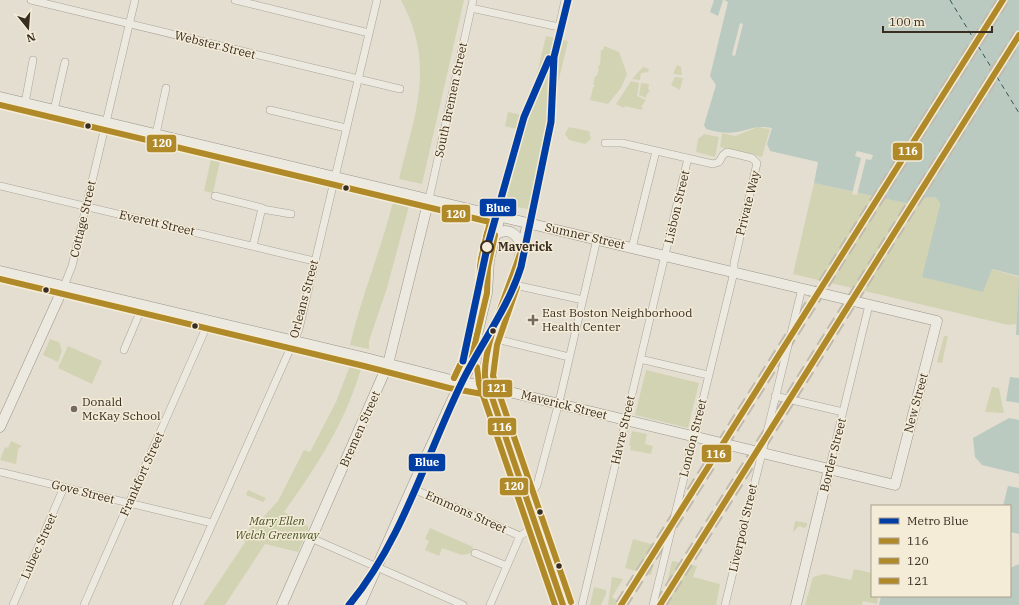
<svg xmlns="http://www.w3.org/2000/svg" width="1019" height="605" font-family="'IBM Plex Serif',serif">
  <rect width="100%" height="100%" fill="#e4ded0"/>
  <path fill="#d2d3b3" d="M401,0H464L422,184L399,179C415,113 436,65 401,0Z
    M546,36L568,41L528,209L505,205L523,131L505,126L508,112L527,116Z
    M604,46L619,52L627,74L621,88L608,104L590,100L593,88L595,85H593L595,76H597L599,68L597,67L600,65L601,50H603Z
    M677,65L681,67L682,75L673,74Z
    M643,67L649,69L648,72L641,73L640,80L632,79Z
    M675,77L683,78L680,90L671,85Z
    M631,81L639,83L637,96L646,100L641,107L643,108L642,110L625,106L624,108L616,104Z
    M641,83L649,84L648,89L650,90L646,96L647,98L639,95Z
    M569,127L589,131L591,139L585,144L569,140L565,134Z
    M758,127L770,129L762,157L720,147L722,133L735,136Z
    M704,134L719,137L715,157L696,152L698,139Z
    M211,159L220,161L213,193L204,191Z
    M814,183L905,203C916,204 927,194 936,198L940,203L939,209L991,269L1019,277L1017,324L1008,325L793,274Z
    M393,202L409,206L387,288L369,341V349L350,345C361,297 381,250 393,202Z
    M944,336H948L942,363L937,362Z
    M50,339L59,342L62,351L58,362L43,355Z
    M68,346L102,361L92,384L58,368Z
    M351,363L362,365C347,420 317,466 284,512L306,524L309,528L298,552L265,544L225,605H203L246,541L237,538L238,534L245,535L253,524L256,525L278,501L304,450L310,452L336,402Z
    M646,370L699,383L688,428L635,415Z
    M992,387L999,388L1004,413L985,412Z
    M632,431L647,434L645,444L653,446L651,454L630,450L631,446L629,445Z
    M11,441L22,446L18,449L16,464L0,460L5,447L8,448Z
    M248,490L266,498L263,502L246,495Z
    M795,521L807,523V526L804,528L799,526L793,532Z
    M430,528L473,547L471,553L462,555L442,548L439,556L425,550L429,541L425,539Z
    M633,539L658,546L651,575L625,568Z
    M672,561L697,566L693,577L720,584L716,605H662Z
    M854,569L872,573V596H878L877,604L863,601L862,605H805L813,577L824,574L851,580Z
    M612,577L623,579L612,597L624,605H608Z
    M594,587L606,590V594L601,605H590Z"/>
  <path fill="#bbcac1" d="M714,0H723L718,16L710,12Z
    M724,0H1019V335H1016L1019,276L992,269L983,292L922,277L939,209L940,203L936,198C927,194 916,204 905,203L814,183L818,162L770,151L767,144L772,128C754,125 753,129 737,132C727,134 716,132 706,129L704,125L716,85L710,76L728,2Z
    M1010,377L1019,378V403L1006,401Z
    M1009,418L1019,420V474L982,465L975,457L973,438Z
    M1008,486L1019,488V534L1010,532V506H1003Z
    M1019,564V605H879L881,596H1010V568Z"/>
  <path fill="#e4ded0" d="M740,23L743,24L735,56L732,55Z
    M857,151L873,155L871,160L866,159L857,195L852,194L861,158L855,156Z"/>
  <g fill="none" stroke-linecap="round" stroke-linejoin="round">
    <path stroke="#315755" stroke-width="1" stroke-dasharray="5 4" stroke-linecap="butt" d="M950,0L1019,113"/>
    <path stroke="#c2baad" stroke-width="13" stroke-dasharray="13 6" stroke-linecap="butt" d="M621,605L1003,0
      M660,605L1019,35"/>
    <defs>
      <path id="street" d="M31,0L400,89
        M235,0L369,33
        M471,8L559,27L565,0
        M25,103L33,60
        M54,110L65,62
        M270,110L346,128
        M156,134L166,88
        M605,143H622L713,164L719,162L723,155L727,152L752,158L757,163L734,263V272L653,605
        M0,186L314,261
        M215,196L262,208L253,246
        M429,199L473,0
        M262,209L291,214
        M632,248L656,151
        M510,284L583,300
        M64,286L72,266L135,0
        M492,338L569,357
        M124,350L143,305
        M640,359L708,375
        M775,396L843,412
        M829,469L869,305
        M0,472L212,523
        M411,488L520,536
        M527,495L533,491L537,485L560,398L597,239
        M311,538L463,605
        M475,553L507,566
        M13,605L64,487
        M84,605L209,321
        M176,605L299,329L377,0
        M490,605L520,536L529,530L537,527
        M582,605L688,158
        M725,605L802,288"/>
      <path id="secondary" d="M0,97L937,321L895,485L489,387L451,380L366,358L0,271
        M528,223C524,238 521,255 516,270C504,304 489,336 485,372L563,605
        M495,235C508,226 518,234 522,247
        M0,427L64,286
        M282,605L388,364L429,199
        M360,605L414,483L455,394L469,369L487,293L489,260L500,216
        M796,605L829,469"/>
    </defs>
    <use href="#street" stroke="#aaa398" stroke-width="8"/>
    <use href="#secondary" stroke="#999388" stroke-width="11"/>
    <use href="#street" stroke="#ece9e1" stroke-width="7"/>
    <use href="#secondary" stroke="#ece9e1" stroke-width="10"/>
    <defs>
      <path id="bus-1" d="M522,247C512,283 483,341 485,377L563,605
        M461,382L470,364L487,293L488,267L495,235
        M621,605L1003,0
        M660,605L1019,35"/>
      <path id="bus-2" d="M0,105L490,222L481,259L479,292L462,361L454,378
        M0,279L364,366L449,388L488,395
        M477,367L479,384L555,605"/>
      <path id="bus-3" d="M517,287L497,345L493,376L571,602
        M454,378L462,361L479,292L480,266L487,233"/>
    </defs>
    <use href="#bus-1" stroke="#f4ecd7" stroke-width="9"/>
    <use href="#bus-2" stroke="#f4ecd7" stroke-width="9"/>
    <use href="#bus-3" stroke="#f4ecd7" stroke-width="9"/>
    <use href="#bus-1" stroke="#b08928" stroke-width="6"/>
    <use href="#bus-2" stroke="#b08928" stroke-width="6"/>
    <use href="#bus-3" stroke="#b08928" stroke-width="6"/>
    <defs>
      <path id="metro-1" d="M463,361L487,248L524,117L549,59
        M349,605C403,540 426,455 463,380C482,342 508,308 521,267L551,122L554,57L568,0"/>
    </defs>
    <use href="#metro-1" stroke="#f4ecd7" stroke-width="10"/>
    <use href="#metro-1" stroke="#003da5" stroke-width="7"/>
  </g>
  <g fill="#392c21" stroke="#f4ecd7" stroke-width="1.5">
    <circle cx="88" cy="126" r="3.5"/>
    <circle cx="346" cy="188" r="3.5"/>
    <circle cx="46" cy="290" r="3.5"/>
    <circle cx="195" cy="326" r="3.5"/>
    <circle cx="493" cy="331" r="3.5"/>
    <circle cx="540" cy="512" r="3.5"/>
    <circle cx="559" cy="566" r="3.5"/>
  </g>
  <circle fill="#f4ecd7" stroke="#392c21" stroke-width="2" cx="487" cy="247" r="6"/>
  <g fill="#756a5e" stroke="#f4ecd7" stroke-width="1.5">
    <path d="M531 314h4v4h4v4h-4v4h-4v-4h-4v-4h4z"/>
    <circle cx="74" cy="409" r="4"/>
  </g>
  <g text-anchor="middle" stroke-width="3" stroke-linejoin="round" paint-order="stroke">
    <g font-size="12" fill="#392c21" stroke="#f4ecd7">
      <text transform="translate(215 45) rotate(14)" y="4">Webster Street</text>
      <text transform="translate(451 100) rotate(-78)" y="4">South Bremen Street</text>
      <text transform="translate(748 203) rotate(-76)" y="4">Private Way</text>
      <text transform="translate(677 207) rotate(-77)" y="4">Lisbon Street</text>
      <text transform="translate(83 219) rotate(-77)" y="4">Cottage Street</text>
      <text transform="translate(157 223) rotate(13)" y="4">Everett Street</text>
      <text transform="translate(585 236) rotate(13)" y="4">Sumner Street</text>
      <text transform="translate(304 299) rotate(-75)" y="4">Orleans Street</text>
      <text transform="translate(916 403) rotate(-75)" y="4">New Street</text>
      <text transform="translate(564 405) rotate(14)" y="4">Maverick Street</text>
      <text transform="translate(360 429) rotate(-66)" y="4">Bremen Street</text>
      <text transform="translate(623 430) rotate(-77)" y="4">Havre Street</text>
      <text transform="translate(693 438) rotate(-76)" y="4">London Street</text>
      <text transform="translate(833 455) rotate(-76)" y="4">Border Street</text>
      <text transform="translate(142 474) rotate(-66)" y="4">Frankfort Street</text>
      <text transform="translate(83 492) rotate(14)" y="4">Gove Street</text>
      <text transform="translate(466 512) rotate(24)" y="4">Emmons Street</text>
      <text transform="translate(743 528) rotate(-77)" y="4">Liverpool Street</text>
      <text transform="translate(39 546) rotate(-66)" y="4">Lubec Street</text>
    </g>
    <g font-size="12" font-weight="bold" fill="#392c21" stroke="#f4ecd7" text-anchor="start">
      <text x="498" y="251">Maverick</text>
    </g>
    <g font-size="12" fill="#392c21" stroke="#f4ecd7" text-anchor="start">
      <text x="542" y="317">East Boston Neighborhood<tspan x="542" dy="14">Health Center</tspan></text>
      <text x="82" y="406">Donald<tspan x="82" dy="14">McKay School</tspan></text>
    </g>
    <g font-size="12" font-style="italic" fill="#495429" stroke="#f4ecd7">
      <text x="277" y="525">Mary Ellen<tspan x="277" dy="14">Welch Greenway</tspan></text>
    </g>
  </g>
  <g stroke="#f4ecd7" stroke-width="1.5">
    <rect x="146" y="134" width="31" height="19" rx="4" fill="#b08928"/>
    <rect x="892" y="142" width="31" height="19" rx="4" fill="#b08928"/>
    <rect x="479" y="198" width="38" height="19" rx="4" fill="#003da5"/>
    <rect x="441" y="204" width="30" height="19" rx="4" fill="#b08928"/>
    <rect x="482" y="379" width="31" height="19" rx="4" fill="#b08928"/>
    <rect x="487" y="417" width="30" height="19" rx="4" fill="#b08928"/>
    <rect x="701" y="444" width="31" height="19" rx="4" fill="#b08928"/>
    <rect x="408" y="453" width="38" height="19" rx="4" fill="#003da5"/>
    <rect x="499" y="477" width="30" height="19" rx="4" fill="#b08928"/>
  </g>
  <g font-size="11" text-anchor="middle" font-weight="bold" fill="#fff">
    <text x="162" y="147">120</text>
    <text x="908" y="155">116</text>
    <text x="498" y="212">Blue</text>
    <text x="456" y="218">120</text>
    <text x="497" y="392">121</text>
    <text x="502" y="431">116</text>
    <text x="716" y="458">116</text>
    <text x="427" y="466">Blue</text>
    <text x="514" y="490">120</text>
  </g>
  <rect x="871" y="505" width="140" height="92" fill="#f4ecd7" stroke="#a99f8e"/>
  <rect x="879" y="518" width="20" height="6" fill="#003da5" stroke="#a99f8e"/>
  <text x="907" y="525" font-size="12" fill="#392c21">Metro Blue</text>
  <rect x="879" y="538" width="20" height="6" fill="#b08928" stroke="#a99f8e"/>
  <text x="907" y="545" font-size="12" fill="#392c21">116</text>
  <rect x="879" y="558" width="20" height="6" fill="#b08928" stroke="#a99f8e"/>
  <text x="907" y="565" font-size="12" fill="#392c21">120</text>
  <rect x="879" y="578" width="20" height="6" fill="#b08928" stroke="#a99f8e"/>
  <text x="907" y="585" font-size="12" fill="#392c21">121</text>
  <g transform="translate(28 28) rotate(163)" stroke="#f4ecd7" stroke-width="3" paint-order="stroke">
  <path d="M0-3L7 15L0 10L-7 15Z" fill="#392c21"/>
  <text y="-6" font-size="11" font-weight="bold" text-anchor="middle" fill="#392c21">N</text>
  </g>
  <path d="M883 26v6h109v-6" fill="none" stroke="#392c21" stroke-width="2"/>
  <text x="889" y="26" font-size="12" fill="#392c21" stroke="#f4ecd7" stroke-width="3" paint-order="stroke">100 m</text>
</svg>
